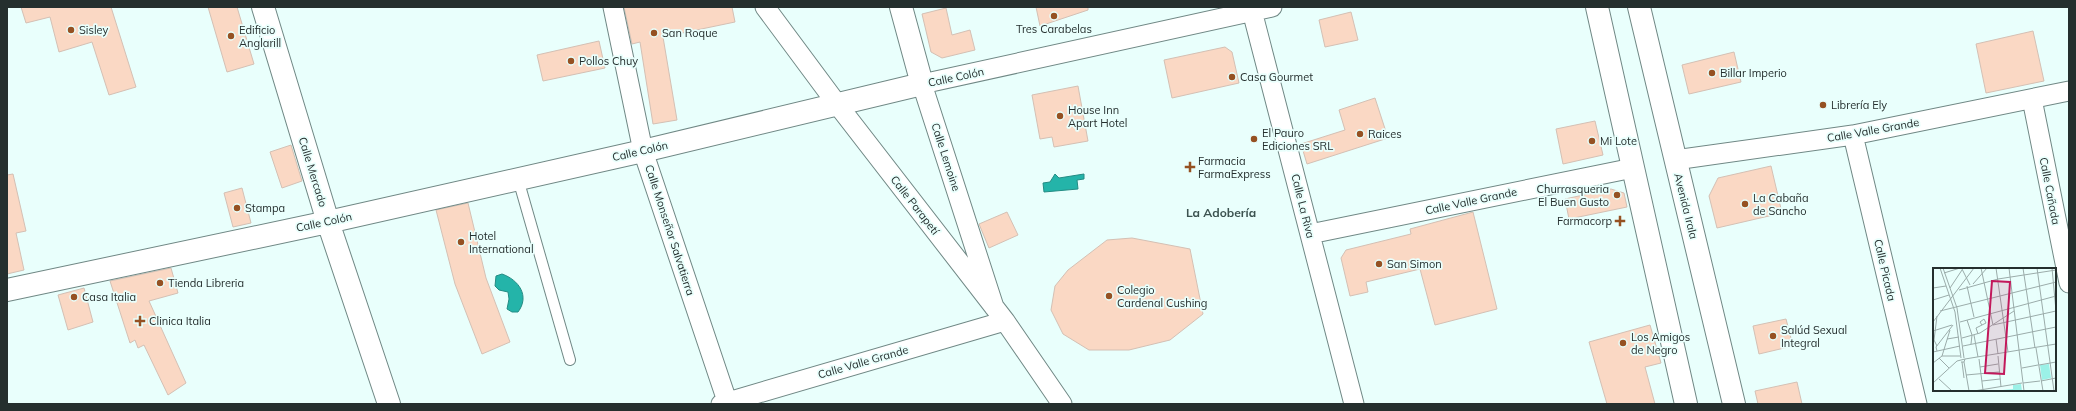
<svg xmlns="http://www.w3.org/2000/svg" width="2076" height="411" font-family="Mulish,sans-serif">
  <rect width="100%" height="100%" fill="#e9fffc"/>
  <path fill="#24b4a9" stroke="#248c84" d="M1055,174L1059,178L1084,174V179L1077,180L1078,189L1044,192L1043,183L1050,182Z
    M502,274C519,280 530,296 518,312H512L507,309L509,299L508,292L499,290L495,286L496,276Z"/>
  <path fill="#fad8c4" stroke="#d4c0b4" d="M21,7H111L136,87L109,95L92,42L59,52L50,17L26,23Z
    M208,7H237L254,64L227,72Z
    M624,7H732L735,22L663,37L677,120L653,124L640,42L632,44Z
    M1036,7H1088V10L1040,26Z
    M946,8L952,35L970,30L975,50L942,58L931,52L922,14Z
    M1351,12L1358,40L1325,47L1319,20Z
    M2033,31L2044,81L1986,93L1976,44Z
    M599,41L605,68L543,81L537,55Z
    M1225,47L1232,52L1239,83L1172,98L1164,60Z
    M1734,52L1741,82L1689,94L1682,65Z
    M1078,86L1088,141L1054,147L1052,137L1040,139L1032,95Z
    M1375,98L1388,138L1307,164L1301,144L1345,130L1339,110Z
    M1595,121L1603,155L1563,164L1556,129Z
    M291,145L302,181L282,188L270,152Z
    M1771,166L1782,213L1717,228L1709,196L1718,178Z
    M13,174L26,231L16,233L24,270L7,274V175Z
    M242,188L251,223L233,227L224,193Z
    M1611,189L1624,193L1627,207L1569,219L1565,199Z
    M468,203L486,278L510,342L482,354L455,284L436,210Z
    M1007,212L1018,235L989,248L979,224Z
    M1473,212L1497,309L1435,325L1420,269L1366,282L1368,292L1350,296L1341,258L1346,250L1411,234L1410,229Z
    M1132,238L1190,249L1203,314L1170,340L1129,350H1089L1063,334L1051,310L1055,286L1068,270L1107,240Z
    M171,268L178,293L149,301L186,383L168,395L144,345L138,348L135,340L130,343L110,281Z
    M84,288L93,322L68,330L58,295Z
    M1786,319L1793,346L1759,354L1753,326Z
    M1650,325L1661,363L1645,367L1655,404H1607L1589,342Z
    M1797,382L1802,404H1758L1755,391Z"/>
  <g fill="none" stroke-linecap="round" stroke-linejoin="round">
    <defs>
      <path id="lane" d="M518,179L570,360"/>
      <path id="street" d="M613,7L643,151L728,404
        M765,7L837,104L1005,321L1062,404
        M1251,7L1354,404
        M2032,99L2069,283
        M1853,135L1917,404
        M1675,160L1853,135L2069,91
        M1310,234L1633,168
        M994,307L922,84L1272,7
        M721,404L1005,321"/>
      <path id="secondary" d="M263,7L328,222L389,404
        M1597,7L1686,404
        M1639,7L1734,404
        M7,290L328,222L643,151L922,84L901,7"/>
    </defs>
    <use href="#lane" stroke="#708885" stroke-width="12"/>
    <use href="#street" stroke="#708885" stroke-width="21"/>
    <use href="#secondary" stroke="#708885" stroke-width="24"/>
    <use href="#lane" stroke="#fff" stroke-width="10"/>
    <use href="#street" stroke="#fff" stroke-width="19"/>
    <use href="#secondary" stroke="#fff" stroke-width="22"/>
  </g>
  <g fill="#955122" stroke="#e9fffc" stroke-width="1.5">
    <circle cx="1054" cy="16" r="4"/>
    <circle cx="71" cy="30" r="4"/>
    <circle cx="654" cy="33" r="4"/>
    <circle cx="231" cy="36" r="4"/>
    <circle cx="571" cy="61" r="4"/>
    <circle cx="1712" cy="73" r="4"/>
    <circle cx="1232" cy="77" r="4"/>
    <circle cx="1823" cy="105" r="4"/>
    <circle cx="1060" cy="116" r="4"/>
    <circle cx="1360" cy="134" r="4"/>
    <circle cx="1254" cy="139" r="4"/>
    <circle cx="1592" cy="141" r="4"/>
    <path d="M1188 161h4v4h4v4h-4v4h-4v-4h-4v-4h4z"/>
    <circle cx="1617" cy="195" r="4"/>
    <circle cx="1745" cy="204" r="4"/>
    <circle cx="237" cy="208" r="4"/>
    <path d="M1618 215h4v4h4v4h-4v4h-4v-4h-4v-4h4z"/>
    <circle cx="461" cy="242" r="4"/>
    <circle cx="1379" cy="264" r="4"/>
    <circle cx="160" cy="283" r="4"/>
    <circle cx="1109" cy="296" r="4"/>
    <circle cx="74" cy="297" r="4"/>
    <path d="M138 315h4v4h4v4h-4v4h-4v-4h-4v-4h4z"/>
    <circle cx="1773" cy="336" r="4"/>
    <circle cx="1623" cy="343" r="4"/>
  </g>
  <g text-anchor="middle" stroke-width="3.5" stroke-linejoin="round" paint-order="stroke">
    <g font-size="11" fill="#252f2e" stroke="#e9fffc" text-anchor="start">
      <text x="1054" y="33" text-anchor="middle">Tres Carabelas</text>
      <text x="79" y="34">Sisley</text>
      <text x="239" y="34">Edificio<tspan x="239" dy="13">Anglarill</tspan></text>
      <text x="662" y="37">San Roque</text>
      <text x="579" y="65">Pollos Chuy</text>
      <text x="1720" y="77">Billar Imperio</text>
      <text x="1240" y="81">Casa Gourmet</text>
      <text x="1831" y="109">Librería Ely</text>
      <text x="1068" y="114">House Inn<tspan x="1068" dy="13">Apart Hotel</tspan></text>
      <text x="1262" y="137">El Pauro<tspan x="1262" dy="13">Ediciones SRL</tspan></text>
      <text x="1368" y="138">Raices</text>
      <text x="1600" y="145">Mi Lote</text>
      <text x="1198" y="165">Farmacia<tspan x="1198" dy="13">FarmaExpress</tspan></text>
      <text x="1609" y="193" text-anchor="end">Churrasqueria<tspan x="1609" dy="13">El Buen Gusto</tspan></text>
      <text x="1753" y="202">La Cabaña<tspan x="1753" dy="13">de Sancho</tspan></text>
      <text x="245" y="212">Stampa</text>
      <text x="1612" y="225" text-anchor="end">Farmacorp</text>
      <text x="469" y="240">Hotel<tspan x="469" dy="13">International</tspan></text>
      <text x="1387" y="268">San Simon</text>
      <text x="168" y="287">Tienda Libreria</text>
      <text x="1117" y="294">Colegio<tspan x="1117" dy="13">Cardenal Cushing</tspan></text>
      <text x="82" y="301">Casa Italia</text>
      <text x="149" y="325">Clinica Italia</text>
      <text x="1781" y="334">Salúd Sexual<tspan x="1781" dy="13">Integral</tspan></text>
      <text x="1631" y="341">Los Amigos<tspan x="1631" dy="13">de Negro</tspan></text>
    </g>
    <g font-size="11" fill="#252f2e" stroke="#e9fffc">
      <text transform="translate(956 77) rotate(-12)" y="4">Calle Colón</text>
      <text transform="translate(1873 130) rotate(-10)" y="4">Calle Valle Grande</text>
      <text transform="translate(640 151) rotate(-13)" y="4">Calle Colón</text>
      <text transform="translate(946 157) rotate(72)" y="4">Calle Lemoine</text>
      <text transform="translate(313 172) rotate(73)" y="4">Calle Mercado</text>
      <text transform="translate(2050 191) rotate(79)" y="4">Calle Cañada</text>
      <text transform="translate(1471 201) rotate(-12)" y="4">Calle Valle Grande</text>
      <text transform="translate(915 205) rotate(52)" y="4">Calle Parapetí</text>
      <text transform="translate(1303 206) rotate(76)" y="4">Calle La Riva</text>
      <text transform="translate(1686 206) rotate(76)" y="4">Avenida Irala</text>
      <text transform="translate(324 222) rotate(-12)" y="4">Calle Colón</text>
      <text transform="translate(670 230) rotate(72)" y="4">Calle Monseñor Salvatierra</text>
      <text transform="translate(1885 270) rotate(77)" y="4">Calle Picada</text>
      <text transform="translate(863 362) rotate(-16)" y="4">Calle Valle Grande</text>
    </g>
    <g font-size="12" font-weight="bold" fill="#3c5350" stroke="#e9fffc">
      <text x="1221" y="217">La Adobería</text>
    </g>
  </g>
  <g transform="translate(1933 268)">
    <rect width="123" height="123" fill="#e9fffc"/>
    <path d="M116,96L118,110L109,112L107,97ZM88,116L89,123H59L80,121V117Z" fill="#9bf1e7"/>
    <path fill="none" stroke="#9bacaa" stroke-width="1" d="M7,0L22,44L28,90M10,0L24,40L31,90M48,0L60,57M63,0L75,84M76,0L91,123M90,0L102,80M104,0L121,123M29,1L37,17M11,5L27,0M40,16L54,0M34,18L41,49M0,20L13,18M17,20L29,2M26,22L65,11L123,2M0,32L16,27M7,43L123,14M34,52L39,67L38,76M0,54L41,0M27,54L123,28M60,57L123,43L119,0M0,63L19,57M45,66L43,60L53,55L51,51L47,54L49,57M41,67L45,89M29,70L47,65L81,43M14,71L26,69M63,71L65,86M4,78L1,72L4,48M30,78L123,59M103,80L110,123M4,83L3,79L20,57M0,84L27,78M9,88L17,62M65,88L68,119M6,90L16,100M32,91L123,76M46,91L50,122M29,94L31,110M31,94L36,123M0,95L9,88H27M106,97L123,94M47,99L65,96M89,100L105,97M33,107L66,104M6,111L19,123M49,113L67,111M108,113L123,110M0,115L24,93L32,91L31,94H28M90,115L107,113M41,123L89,115"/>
    <path fill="#c2185b" fill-opacity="0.15" stroke="#c2185b" stroke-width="2" d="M59,13L77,14L71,106L52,105Z"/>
    <rect width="123" height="123" fill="none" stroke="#252f2e" stroke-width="2"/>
  </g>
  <rect width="2076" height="411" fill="none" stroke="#252f2e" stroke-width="16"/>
</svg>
